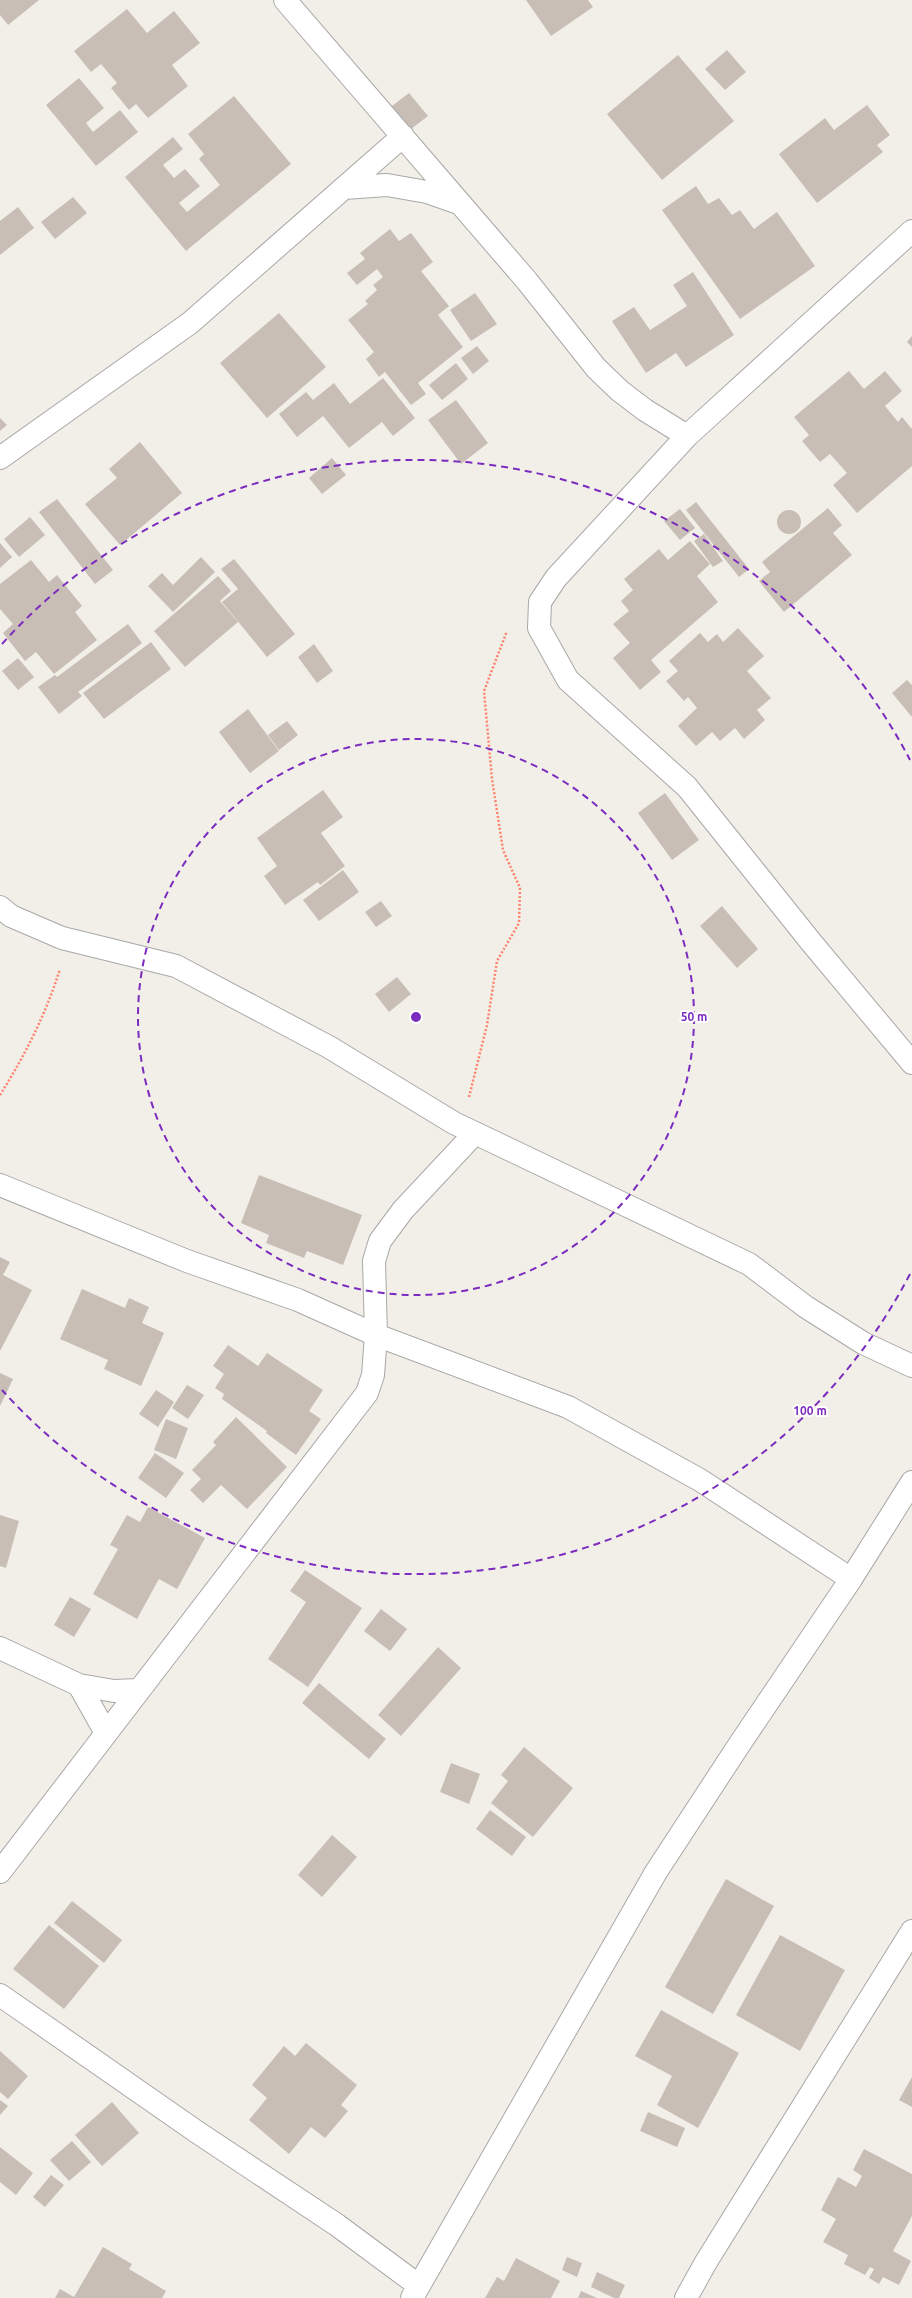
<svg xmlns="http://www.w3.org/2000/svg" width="912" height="2298" font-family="Ubuntu,sans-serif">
  <rect width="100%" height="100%" fill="#f2efe8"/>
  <path fill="#c8beb6" d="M0,0H39L8,25L0,15Z
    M526,0H588L593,7L551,36Z
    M127,9L147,33L174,11L200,43L172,65L188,86L148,118L136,104L129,110L111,88L117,83L101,64L91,72L74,51Z
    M727,50L746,72L725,90L705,69Z
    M678,55L734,121L662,180L607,114Z
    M79,78L104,108L86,123L93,132L120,110L138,132L96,166L46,105Z
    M409,93L428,116L407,132L388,109Z
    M234,96L291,164L186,251L125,177L173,137L183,149L163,165L174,178L185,169L200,186L179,203L187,212L220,185L199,159L204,154L188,134Z
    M867,105L890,135L877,145L883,152L817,203L779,154L825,118L834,130Z
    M696,186L708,204L719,198L732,215L740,210L754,229L777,212L815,266L740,319L662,210Z
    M73,197L87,213L55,239L41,222Z
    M18,207L34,228L0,255V221Z
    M390,229L399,241L411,233L433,262L421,271L449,306L438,315L463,347L418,383L426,394L411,405L385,372L379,377L366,359L374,352L348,320L368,304L365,301L377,290L373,285L383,277L377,269L357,285L347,273L365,259L360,253Z
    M693,272L734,335L686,367L676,353L646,373L612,321L634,307L650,330L687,306L673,285Z
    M475,293L497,324L471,341L450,310Z
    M279,313L326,367L267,418L220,363Z
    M912,336V347L907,342Z
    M477,346L489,361L473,374L461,358Z
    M456,363L468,379L442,400L429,385Z
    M849,371L864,389L885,371L902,391L885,406L898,422L902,417L912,429V466L857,513L833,485L847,473L830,454L820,462L802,441L809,435L794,417Z
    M383,378L415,418L393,436L382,422L349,448L323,416L297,437L279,414L306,392L313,400L334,383L350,404Z
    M456,400L488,443L461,464L428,420Z
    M0,418L7,425L0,431Z
    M140,442L182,493L120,545L85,504L117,478L109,469Z
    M332,458L346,475L322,494L309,478Z
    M57,499L113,570L95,584L39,512Z
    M696,502L749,569L739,577L686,510Z
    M828,508L842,525L833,533L852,555L784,612L759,581L770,572L762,562Z
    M680,509L695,528L680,540L664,521Z
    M777 522a12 12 0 1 1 24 0a12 12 0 1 1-24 0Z
    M30,517L45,535L19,557L4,539Z
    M704,534L723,561L713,567L694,541Z
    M690,541L710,564L697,576L718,602L651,660L661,672L640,690L613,658L630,643L613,624L629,611L621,601L633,590L624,579L659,549L668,560Z
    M0,543L12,557L0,568Z
    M201,557L215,572L173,612L148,586L162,573L173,585Z
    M234,559L295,634L267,657L222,602L238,589L221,569Z
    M31,560L49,582L57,575L82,606L75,612L97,640L54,674L36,652L25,661L3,633L13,624L0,609V584Z
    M218,576L231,591L220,601L238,622L185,667L154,631Z
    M128,624L142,643L78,692L82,696L59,714L38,687L55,675L57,677Z
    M738,628L764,656L747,671L771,698L757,710L765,720L744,739L735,728L720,741L712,732L696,746L678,726L697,708L688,697L684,701L666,681L678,671L669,661L700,633L708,642L717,634L723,642Z
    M151,642L171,669L104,719L83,693Z
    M314,644L333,671L317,683L298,657Z
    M18,658L34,677L18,690L2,671Z
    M907,680L912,685V717L892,693Z
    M248,709L279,751L250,773L219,732Z
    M287,721L298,735L279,750L268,735Z
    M323,790L343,817L321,833L345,866L320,885L318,882L285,905L264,876L277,866L257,838Z
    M665,793L699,840L672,860L638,813Z
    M343,870L359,892L319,921L303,900Z
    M381,901L392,916L376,927L365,912Z
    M722,906L758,949L737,968L700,926Z
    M397,977L411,994L389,1012L375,994Z
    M259,1175L362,1215L343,1265L307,1251L304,1258L266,1243L269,1235L241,1223Z
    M0,1257L10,1262L3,1275L32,1290L0,1351Z
    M82,1289L125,1308L129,1298L149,1307L142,1323L164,1333L141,1386L104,1369L108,1360L60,1339Z
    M228,1345L258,1366L267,1353L323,1390L309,1411L321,1419L296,1455L266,1433L267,1431L222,1399L224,1394L215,1388L224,1374L213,1366Z
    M0,1373L13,1379L0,1406Z
    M187,1385L204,1395L188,1419L172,1408Z
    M156,1390L174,1402L158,1427L139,1414Z
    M236,1417L287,1467L247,1509L221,1485L203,1503L190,1490L201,1479L192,1470L216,1445L213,1442Z
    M166,1419L188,1428L176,1459L154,1450Z
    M155,1453L184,1473L166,1498L138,1478Z
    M148,1507L205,1538L177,1589L159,1579L137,1619L93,1594L118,1549L110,1545L127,1515L140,1522Z
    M0,1515L19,1521L6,1568L0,1566Z
    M305,1570L362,1608L308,1687L268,1659L306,1602L290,1591Z
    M70,1597L91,1609L74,1637L54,1625Z
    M381,1609L407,1629L390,1651L364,1631Z
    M438,1647L461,1668L401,1736L378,1715Z
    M319,1683L386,1739L369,1759L302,1703Z
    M524,1747L573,1788L533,1837L491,1803L508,1781L501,1775Z
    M451,1763L480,1774L469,1804L440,1792Z
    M490,1810L526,1837L512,1856L476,1829Z
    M332,1835L357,1857L322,1897L298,1875Z
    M726,1879L774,1906L713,2014L665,1987Z
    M72,1901L122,1940L104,1963L54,1923Z
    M49,1925L99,1966L64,2009L13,1969Z
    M780,1935L845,1970L800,2051L736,2015Z
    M661,2010L739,2053L698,2128L657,2105L672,2076L635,2056Z
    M306,2043L357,2085L341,2105L348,2111L325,2138L311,2127L289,2154L249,2120L267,2098L252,2085L284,2046L295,2056Z
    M0,2051L28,2076L8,2099L0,2092Z
    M912,2077V2107L899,2100Z
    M0,2100L8,2106L0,2115Z
    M112,2102L139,2133L102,2166L75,2135Z
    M648,2112L685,2128L677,2147L640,2131Z
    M72,2141L91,2162L69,2181L50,2160Z
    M0,2147L33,2173L16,2195L0,2182Z
    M864,2149L912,2174V2216L893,2251L911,2261L899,2285L883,2277L879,2284L869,2278L874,2269L870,2267L865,2275L844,2264L848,2255L823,2242L836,2219L821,2210L838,2177L856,2187L862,2176L853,2170Z
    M51,2175L64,2185L45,2207L33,2197Z
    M103,2247L132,2264L129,2269L166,2291L162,2298H55L60,2289L74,2297Z
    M567,2257L582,2263L577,2277L562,2270Z
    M516,2258L560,2281L551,2298H485L497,2277L504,2281Z
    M597,2272L625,2285L619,2298H614L591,2287Z
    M581,2291L597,2298H578Z"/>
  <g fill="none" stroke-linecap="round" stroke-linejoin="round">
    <defs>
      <path id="street" d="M285,0L527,281L596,368L620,391L645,410L687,436
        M344,188L387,185L427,192L461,204
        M912,231L687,436L556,578L540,602L539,628L568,680L687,787L811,942L912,1063
        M0,458L190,323L403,136
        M0,907L11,916L62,938L176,966L329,1047L454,1123L749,1264L806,1307L863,1343L912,1366
        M0,1185L187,1261L298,1300L376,1335L568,1407L700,1480L851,1579
        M0,1648L79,1685L114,1691L139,1690
        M79,1685L106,1733
        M0,1872L367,1393L373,1375L376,1335L374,1261L380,1241L403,1210L475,1133
        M0,1995L197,2132L337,2225L418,2285
        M412,2298L656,1872L739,1745L851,1579L912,1482
        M686,2298L706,2262L912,1931"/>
    </defs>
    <use href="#street" stroke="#a8a8a8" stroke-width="24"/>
    <path stroke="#ff826c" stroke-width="2.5" stroke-dasharray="2 2" stroke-linecap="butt" d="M0,1095C25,1055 46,1014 60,969
      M469,1097L487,1025L497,961L519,923L520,888L503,850L492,779L484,691L507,631"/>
    <use href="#street" stroke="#fff" stroke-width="22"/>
  </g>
  <g fill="none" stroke="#7b2cbf" stroke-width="2" stroke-dasharray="7 5">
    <circle cx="416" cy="1017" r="278"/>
    <path d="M910 1274A557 557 0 0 1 2 1390M2 644A557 557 0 0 1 910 760"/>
  </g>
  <circle cx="416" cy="1017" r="6" fill="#7b2cbf" stroke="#fff" stroke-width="2"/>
  <g font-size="12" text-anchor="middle" font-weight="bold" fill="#7b2cbf" stroke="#fff" stroke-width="4" stroke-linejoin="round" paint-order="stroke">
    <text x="694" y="1021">50 m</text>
    <text x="810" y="1415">100 m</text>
  </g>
</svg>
